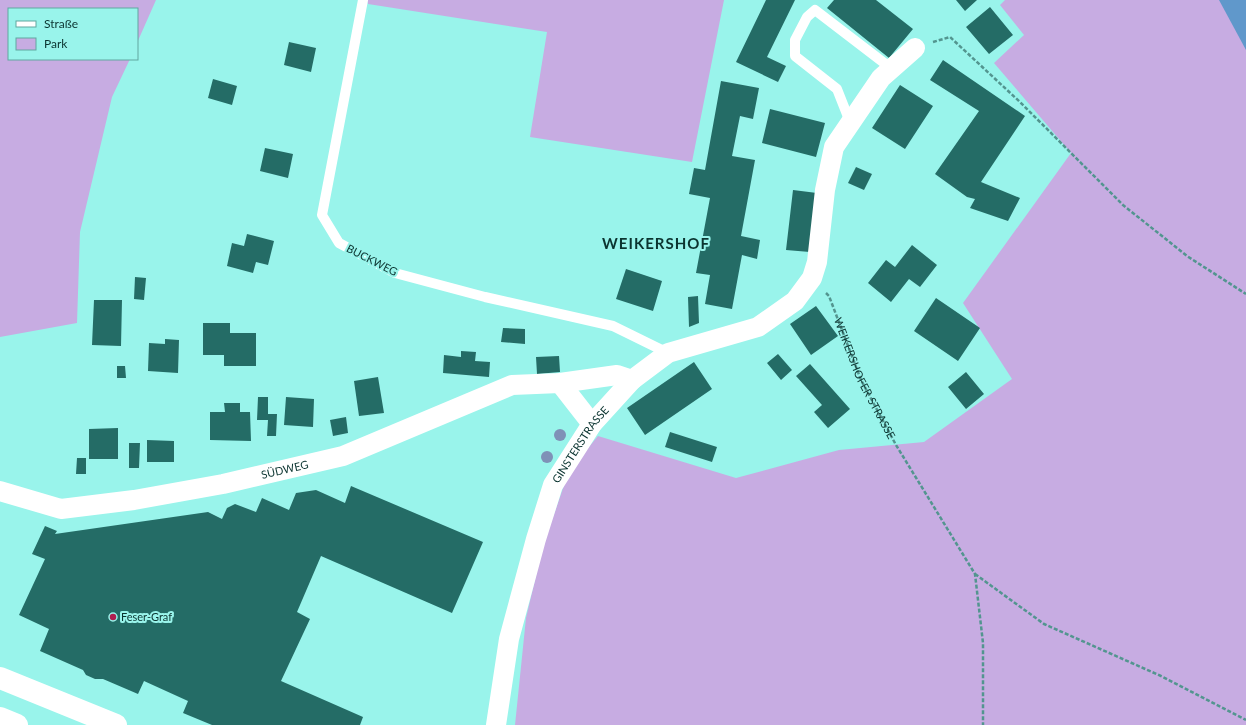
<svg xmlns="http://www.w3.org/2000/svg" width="1246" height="725" font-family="Lato,sans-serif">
  <rect width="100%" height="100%" fill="#99f4eb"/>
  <path fill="#c7ace2" d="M0,0H156L137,43V9H9V59H130L112,97L80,232L77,323L0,337Z
    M367,0H724L692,162L530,137L547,32L368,4Z
    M1005,0H1246V725H515L526,618L543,546L569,471L598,436L736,478L839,450L924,442L1012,379L963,303L1071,153L994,63L1024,35L1000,5Z"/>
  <path fill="#6098cb" d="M1219,0H1246V50Z"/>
  <path fill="#246c66" d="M766,0H795L767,57L786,66L778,82L736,62Z
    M834,0H876L913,29L889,58L827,8Z
    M956,0H977L965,11Z
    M990,7L1013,35L989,54L966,27Z
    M289,42L316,48L311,72L284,65Z
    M943,60L1025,116L981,182L1020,198L1008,221L970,208L975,199L967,197L935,174L979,111L930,80Z
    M213,79L237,86L232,105L208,98Z
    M721,81L759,88L753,119L740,116L732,156L755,160L741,236L760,240L757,259L742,255L732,309L705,304L710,275L696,273L710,198L689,194L694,168L705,170Z
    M900,85L933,106L905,149L872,128Z
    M770,109L825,123L816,157L762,143Z
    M265,148L293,154L288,178L260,171Z
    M856,167L872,174L864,190L848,183Z
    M793,190L817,193L810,252L786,250Z
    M247,234L274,241L268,265L256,262L253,273L227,266L232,243L244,246Z
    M912,245L937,265L920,287L909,279L891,302L868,283L886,260L895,267Z
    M626,269L662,281L653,311L616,299Z
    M135,277L146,278L144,300L134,299Z
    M698,296L699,323L689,327L688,297Z
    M936,298L980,328L958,361L914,331Z
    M94,300H122L121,346L92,345Z
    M816,306L838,336L811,355L790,324Z
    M203,323H230V333H256V366H224V355H203Z
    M503,328L525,329V344L501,342Z
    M165,339L179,340L178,373L148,371L149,343L165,344Z
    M461,351L476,352L475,361L490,362L489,377L443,373L444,355L461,357Z
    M778,354L792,370L781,380L767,363Z
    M559,356L560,372L537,374L536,357Z
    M694,362L712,389L645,435L627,408Z
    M810,364L850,409L828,428L814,412L822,405L796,376Z
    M117,366H125L126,378H117Z
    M966,372L984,394L966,409L948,387Z
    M378,377L384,413L359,416L354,381Z
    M258,397H268V414H277L276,436H267L268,420H257Z
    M286,397L314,399L313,427L284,425Z
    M224,403H240V412H250L251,441L210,440V412H225Z
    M346,417L348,433L333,436L330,420Z
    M118,428V459H89V429Z
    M670,432L717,447L712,462L665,447Z
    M147,440L174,441V462H147Z
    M129,443H140L139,468H129Z
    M77,458H86V474H76Z
    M351,486L483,542L452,613L321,556L297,612L310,619L281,681L363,717L360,725H212L183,713L188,701L144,681L138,694L103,679H95L86,675L83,670L40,651L49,629L19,615L45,559L32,554L45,526L57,531L55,534L208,512L222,519L227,508L235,504L256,512L262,498L289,510L296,493L316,490L345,503Z"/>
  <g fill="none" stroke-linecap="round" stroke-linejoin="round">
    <g stroke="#53958f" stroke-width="2.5" stroke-dasharray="4 2" stroke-linecap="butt">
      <path d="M933,42L950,37L1020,102L1123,205L1187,256L1246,294"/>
      <path id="s1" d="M826,293L829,296L861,380L896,445L975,574L983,643V725"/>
      <path d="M975,574L1044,624L1161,676L1246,720"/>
    </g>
    <path stroke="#fff" stroke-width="10" d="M363,0L322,215L339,243L395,273L485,297L613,326L668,353
      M850,122L837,89L795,56V40L807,17L815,10L892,69"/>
    <g stroke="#fff" stroke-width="20">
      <path d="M560,383L592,424"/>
      <path id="s2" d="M0,491L61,509L134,500L223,484L343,456L512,385L560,383L617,375L632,380"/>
      <path id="s3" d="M496,725L509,639L536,539L553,485L592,424L632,380L668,353L758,327L795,301L812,278L817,262L825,190L834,147L881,78L915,48"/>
    </g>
    <path stroke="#fff" stroke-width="22" d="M0,678L116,725
      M0,718L17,725"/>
  </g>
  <g fill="#7f91b7">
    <circle cx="560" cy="435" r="6"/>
    <circle cx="547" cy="457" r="6"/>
  </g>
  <circle fill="#b01f50" stroke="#99f4eb" stroke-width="1.5" cx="113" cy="617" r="4"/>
  <g text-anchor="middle" stroke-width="4" stroke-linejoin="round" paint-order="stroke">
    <g font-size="11" fill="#0b3430" stroke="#99f4eb">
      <text transform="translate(372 260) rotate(27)" y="4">BUCKWEG</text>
      <text dy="4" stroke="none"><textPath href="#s1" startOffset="94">WEIKERSHOFER STRASSE</textPath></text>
      <text dy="4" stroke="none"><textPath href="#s3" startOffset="296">GINSTERSTRASSE</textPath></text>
      <text dy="4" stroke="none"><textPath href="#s2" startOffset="291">SÜDWEG</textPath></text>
    </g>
    <g font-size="11" fill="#0b3430" stroke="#99f4eb" text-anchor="start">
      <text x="121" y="621">Feser-Graf</text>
    </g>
    <g font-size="15" font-weight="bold" letter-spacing="1" fill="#0b3430" stroke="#99f4eb">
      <text x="656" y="249">WEIKERSHOF</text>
    </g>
  </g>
  <rect x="8" y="8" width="130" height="52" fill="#99f4eb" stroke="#60a7a0"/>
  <rect x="16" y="21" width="20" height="6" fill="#ffffff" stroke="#60a7a0"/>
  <text x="44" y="28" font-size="12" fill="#0b3430">Straße</text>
  <rect x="16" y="38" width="20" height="12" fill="#c7ace2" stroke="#60a7a0"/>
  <text x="44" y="48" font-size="12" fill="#0b3430">Park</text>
</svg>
